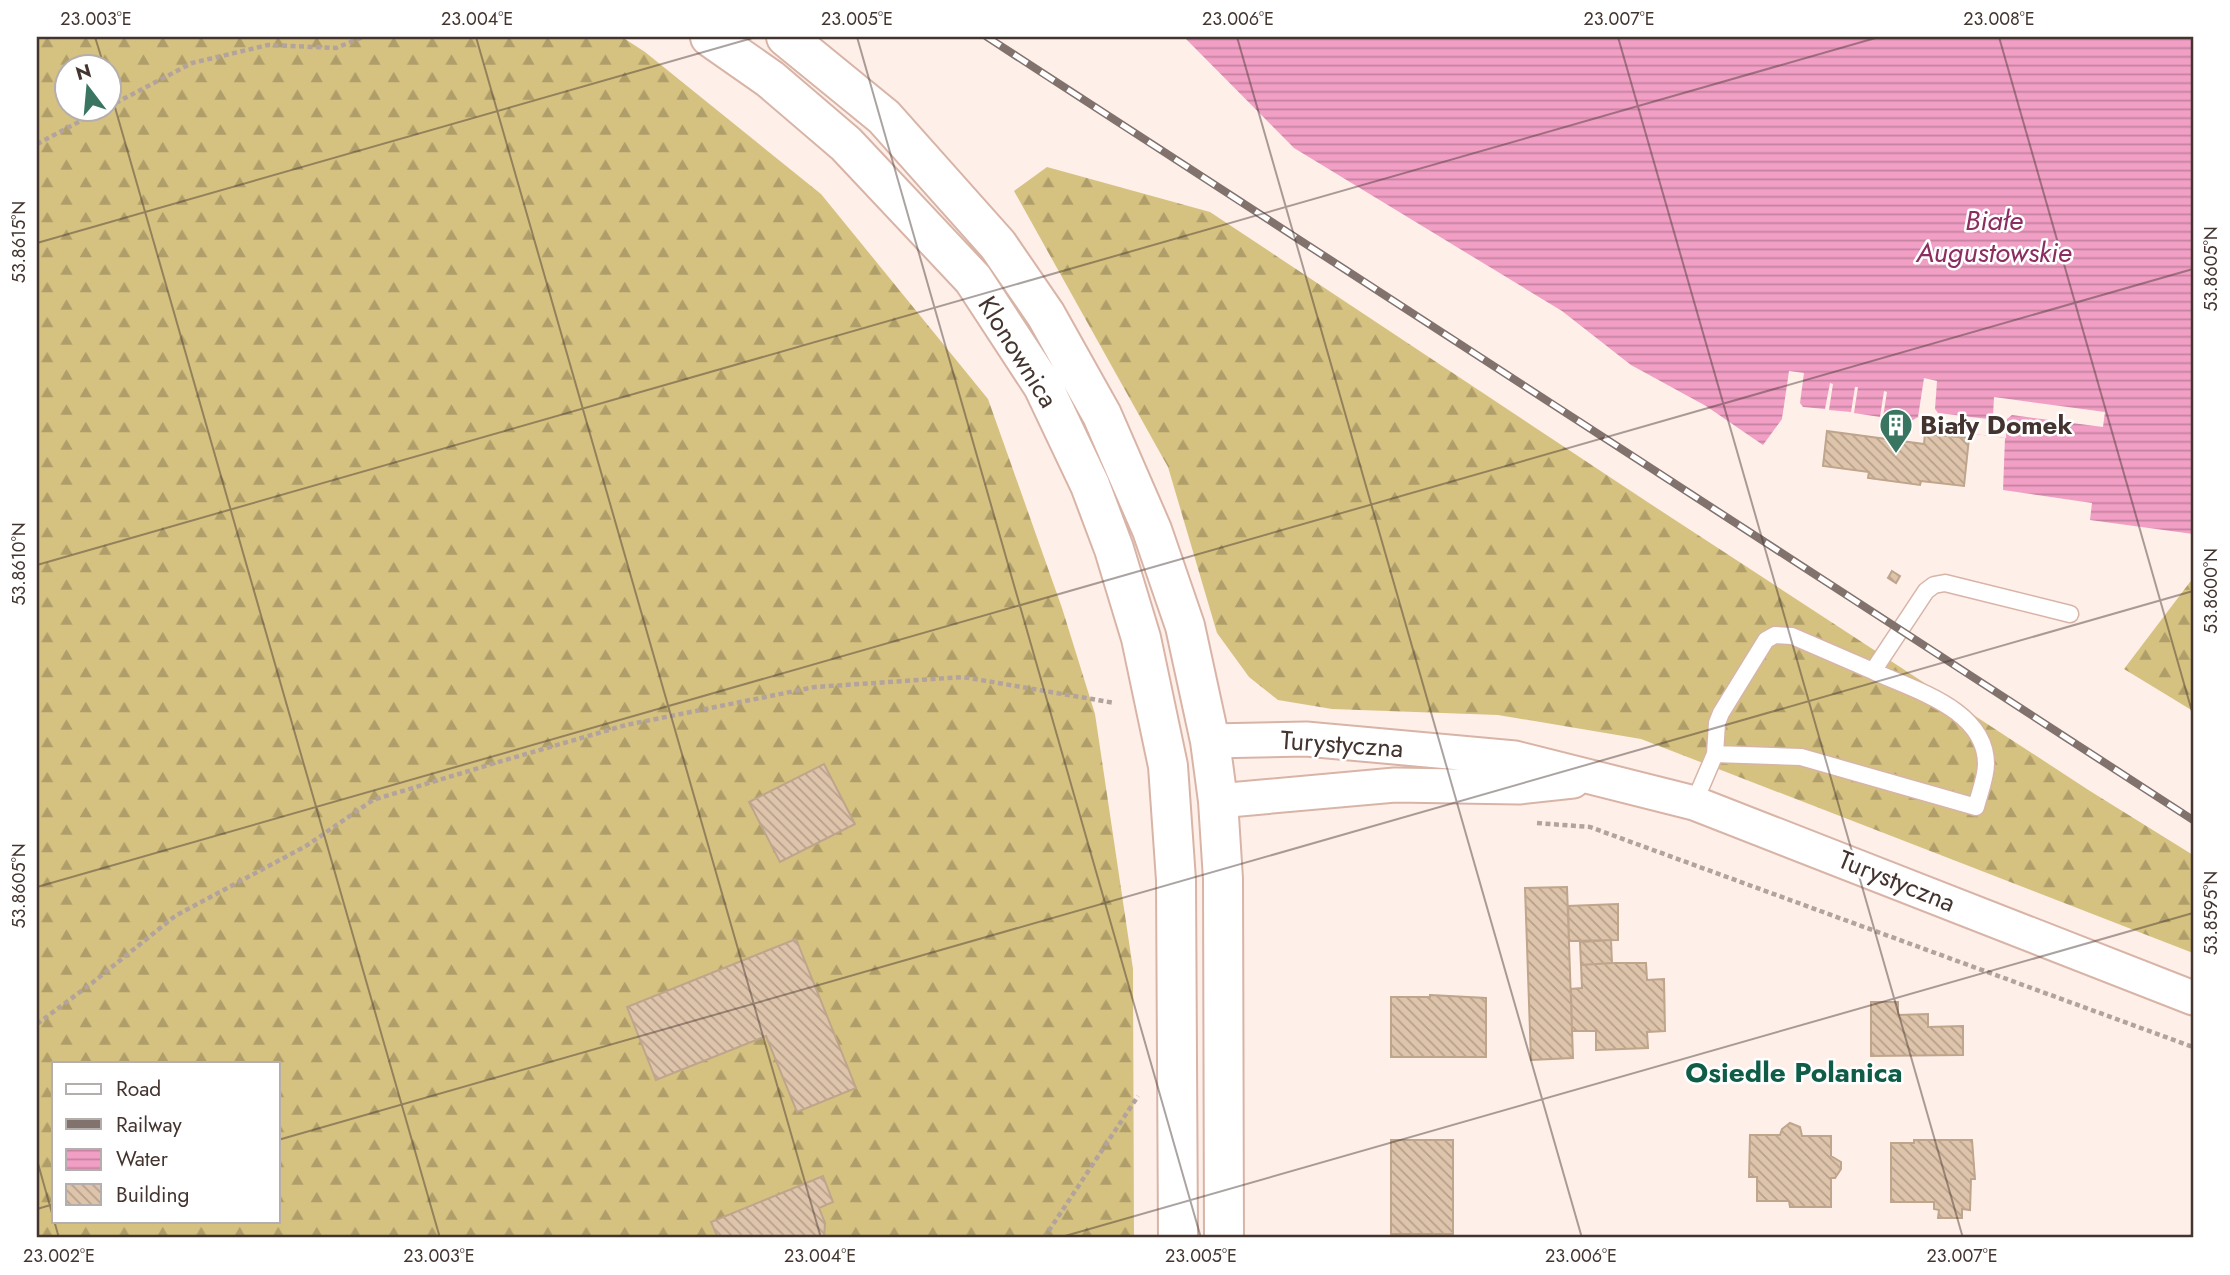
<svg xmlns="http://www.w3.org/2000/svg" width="2230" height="1275" font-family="Jost,sans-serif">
  <defs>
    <pattern id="forest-firs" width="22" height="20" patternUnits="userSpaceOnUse" patternTransform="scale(1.75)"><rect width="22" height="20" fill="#d6c280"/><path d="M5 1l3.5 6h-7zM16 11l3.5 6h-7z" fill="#af9e69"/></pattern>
    <pattern id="water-rules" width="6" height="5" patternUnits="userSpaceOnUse" patternTransform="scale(1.75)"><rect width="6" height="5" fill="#f19fc5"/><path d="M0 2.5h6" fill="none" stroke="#c582a0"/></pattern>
    <pattern id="building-back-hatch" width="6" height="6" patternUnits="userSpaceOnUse" patternTransform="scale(1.75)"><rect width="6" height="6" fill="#dec4aa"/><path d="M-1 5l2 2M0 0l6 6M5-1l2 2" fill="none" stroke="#b6a08b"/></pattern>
  </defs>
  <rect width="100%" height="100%" fill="#feefe9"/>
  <path fill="url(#forest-firs)" fill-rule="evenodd" d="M37,37H622L645,52L821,194L988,399L1062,608L1095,714L1133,969L1134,1238H37ZM66,66H108V108H66ZM54,1063H278V1221H54Z
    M1047,167L1210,212L1649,503L2090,791L2193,855V953L1641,739L1498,715L1332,709L1278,700L1249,677L1217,633L1168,467L1014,191Z
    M2193,578V711L2124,669Z"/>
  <path fill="url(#water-rules)" d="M1184,37H2193V534L2090,520L2092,503L2003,490L2005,438L1784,409L1782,419L1763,445L1706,406L1631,365L1562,311L1294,148Z"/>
  <path fill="#feefe9" d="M1789,371L1804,373L1800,403L1803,407L1825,409L1830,383L1833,384L1829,410L1851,412L1855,387H1858L1854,413L1880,417L1884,391L1887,392L1883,417L1913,420L1918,417L1924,378L1937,381L1935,409L1938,413L1988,419L1993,416L1994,397L2105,412L2103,427L2012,415L2007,419L2006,438L1927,428L1926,431L1787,413L1786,419H1782Z"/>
  <path fill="url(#building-back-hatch)" stroke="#bea58b" stroke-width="2" d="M1827,431L1924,444L1925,434L1969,438L1964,486L1921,481L1920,485L1868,478L1869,472L1823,466Z
    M1892,571L1900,576L1896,583L1888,578Z
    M824,764L855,824L780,862L749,802Z
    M1567,887L1573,1058L1531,1060L1525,888Z
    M1618,904V940L1569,941L1568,906Z
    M796,939L856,1088L797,1112L766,1036L656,1080L627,1007Z
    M1611,940L1612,963L1581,965L1580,942Z
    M1612,963H1646L1647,980L1664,979L1665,1031L1647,1032L1648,1048L1596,1050V1031H1572L1571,989L1582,988L1581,965Z
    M1430,995L1486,998V1057H1391V997H1430Z
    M1871,1002H1898V1015L1928,1014V1027L1963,1026V1055L1871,1056Z
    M1790,1123L1800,1127L1802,1136H1831V1156L1841,1162V1169L1835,1178H1831V1207H1790L1789,1201H1757V1177H1749L1750,1135H1780L1782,1129Z
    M1391,1140H1453V1234H1391Z
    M1914,1140H1972L1975,1179H1971L1970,1210L1962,1209V1218H1938L1939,1210L1934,1209V1202H1891V1143H1914Z
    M823,1176L833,1202L819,1208L825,1223L824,1238H718L711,1222Z"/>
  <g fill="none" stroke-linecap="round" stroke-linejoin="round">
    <defs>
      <path id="service" d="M1715,754L1717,723L1721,713L1766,640L1775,635L1792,636L1873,671
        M1694,803L1715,754L1801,757L1976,807C1979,794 1986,778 1986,764C1986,709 1913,690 1873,671L1926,591L1934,585L1945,583L2070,614"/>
      <path id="minor" d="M1210,741L1306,739L1515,758L1694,803L2193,998
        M1218,801L1395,785L1519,787L1573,781"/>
      <path id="secondary" d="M710,37L770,79L846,144L973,279L1043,386L1090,485L1114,549L1141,638L1168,766L1176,880L1178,1238
        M786,37L884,117L998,245L1046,315L1102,415L1152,530L1185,626L1210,741L1218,801L1223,879L1224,1238"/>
    </defs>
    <use href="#service" stroke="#d8b4a7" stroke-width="19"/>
    <use href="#minor" stroke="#d8b4a7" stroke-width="37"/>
    <use href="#secondary" stroke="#d8b4a7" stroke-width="42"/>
    <path stroke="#b2a39d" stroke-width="4.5" stroke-dasharray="5 3.5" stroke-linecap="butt" d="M108,107L192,63L268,45L336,48L363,37
      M37,144L105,108
      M1537,823L1590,827L2193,1047
      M37,1024L92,983L175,916L306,846L373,800L495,763L626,725L815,687L963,677L1115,703
      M1044,1238L1138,1096"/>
    <use href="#service" stroke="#fff" stroke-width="16"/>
    <use href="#minor" stroke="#fff" stroke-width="33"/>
    <use href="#secondary" stroke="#fff" stroke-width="38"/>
    <defs>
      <path id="rail" d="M987,37L2193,820"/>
    </defs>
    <use href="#rail" stroke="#81726d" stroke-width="8"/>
    <use href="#rail" stroke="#fff" stroke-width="5" stroke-dasharray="16" stroke-linecap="butt"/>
  </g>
  <path fill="none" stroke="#43342f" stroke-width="2" stroke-opacity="0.45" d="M95,37L104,66M476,37L821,1238M857,37L1201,1238M1237,37L1582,1238M1618,37L1963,1238M1999,37L2193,715M108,83L440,1238M37,243L756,37M37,565L1879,37M37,887L2193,269M278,1140L2193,591M37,1160L59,1238M37,1209L54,1204M1058,1238L2193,913M2181,1238L2193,1235"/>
  <defs>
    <symbol id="building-pin" viewBox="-11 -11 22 30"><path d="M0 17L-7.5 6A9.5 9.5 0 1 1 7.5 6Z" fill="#397561" stroke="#fff"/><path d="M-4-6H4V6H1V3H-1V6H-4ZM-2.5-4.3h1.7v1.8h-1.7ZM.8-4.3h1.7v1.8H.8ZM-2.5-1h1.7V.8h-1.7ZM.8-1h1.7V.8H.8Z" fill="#fff"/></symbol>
  </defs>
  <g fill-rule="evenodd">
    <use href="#building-pin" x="1877" y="406" width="38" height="52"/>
  </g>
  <g text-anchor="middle" stroke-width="5" stroke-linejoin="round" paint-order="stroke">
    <g font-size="26" fill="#43342f" stroke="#fff">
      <text transform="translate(1018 352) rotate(58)" y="9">Klonownica</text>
      <text transform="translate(1342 744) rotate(4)" y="9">Turystyczna</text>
      <text transform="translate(1897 881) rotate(22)" y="9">Turystyczna</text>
    </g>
    <g font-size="26" font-weight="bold" fill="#43342f" stroke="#fff" text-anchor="start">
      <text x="1920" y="434">Biały Domek</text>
    </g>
    <g font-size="28" font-style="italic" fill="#8b2d60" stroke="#fff">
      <text x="1994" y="230">Białe<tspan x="1994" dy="32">Augustowskie</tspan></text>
    </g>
    <g font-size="28" font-weight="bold" fill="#105d47" stroke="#fff">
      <text x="1794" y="1082">Osiedle Polanica</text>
    </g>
  </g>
  <rect width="2230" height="1275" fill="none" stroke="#ffffff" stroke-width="77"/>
  <rect x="52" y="1062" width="228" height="161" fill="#ffffff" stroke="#b4aeac" stroke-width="2"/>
  <rect x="66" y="1084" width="35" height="10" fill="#ffffff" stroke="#b4aeac" stroke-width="2"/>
  <text x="116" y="1096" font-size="21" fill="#43342f">Road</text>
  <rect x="66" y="1119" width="35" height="10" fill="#81726d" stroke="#b4aeac" stroke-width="2"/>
  <text x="116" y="1132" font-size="21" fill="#43342f">Railway</text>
  <rect x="66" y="1149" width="35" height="21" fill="url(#water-rules)" stroke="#b4aeac" stroke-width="2"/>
  <text x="116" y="1166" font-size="21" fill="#43342f">Water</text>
  <rect x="66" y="1184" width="35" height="21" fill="url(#building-back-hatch)" stroke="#b4aeac" stroke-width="2"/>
  <text x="116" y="1202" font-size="21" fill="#43342f">Building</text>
  <g transform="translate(88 88) rotate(344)"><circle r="33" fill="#ffffff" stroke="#b4aeac" stroke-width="2"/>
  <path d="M0-5L12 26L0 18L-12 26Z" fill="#397561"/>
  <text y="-10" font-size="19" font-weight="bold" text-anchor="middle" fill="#43342f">N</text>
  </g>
  <rect x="38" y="38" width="2154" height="1198" fill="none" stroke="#43342f" stroke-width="2.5"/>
  <g font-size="18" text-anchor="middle" fill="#43342f">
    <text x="96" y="25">23.003°E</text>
    <text x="477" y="25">23.004°E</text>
    <text x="857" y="25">23.005°E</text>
    <text x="1238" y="25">23.006°E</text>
    <text x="1619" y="25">23.007°E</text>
    <text x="1999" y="25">23.008°E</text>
    <text transform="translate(19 242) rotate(-90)" y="6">53.8615°N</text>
    <text transform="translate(2211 269) rotate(-90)" y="6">53.8605°N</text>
    <text transform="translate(19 564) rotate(-90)" y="6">53.8610°N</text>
    <text transform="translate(2211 591) rotate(-90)" y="6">53.8600°N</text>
    <text transform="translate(19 886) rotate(-90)" y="6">53.8605°N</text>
    <text transform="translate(2211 913) rotate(-90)" y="6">53.8595°N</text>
    <text x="59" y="1262">23.002°E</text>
    <text x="439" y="1262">23.003°E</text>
    <text x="820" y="1262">23.004°E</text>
    <text x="1201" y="1262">23.005°E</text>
    <text x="1581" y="1262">23.006°E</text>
    <text x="1962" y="1262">23.007°E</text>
  </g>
</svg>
